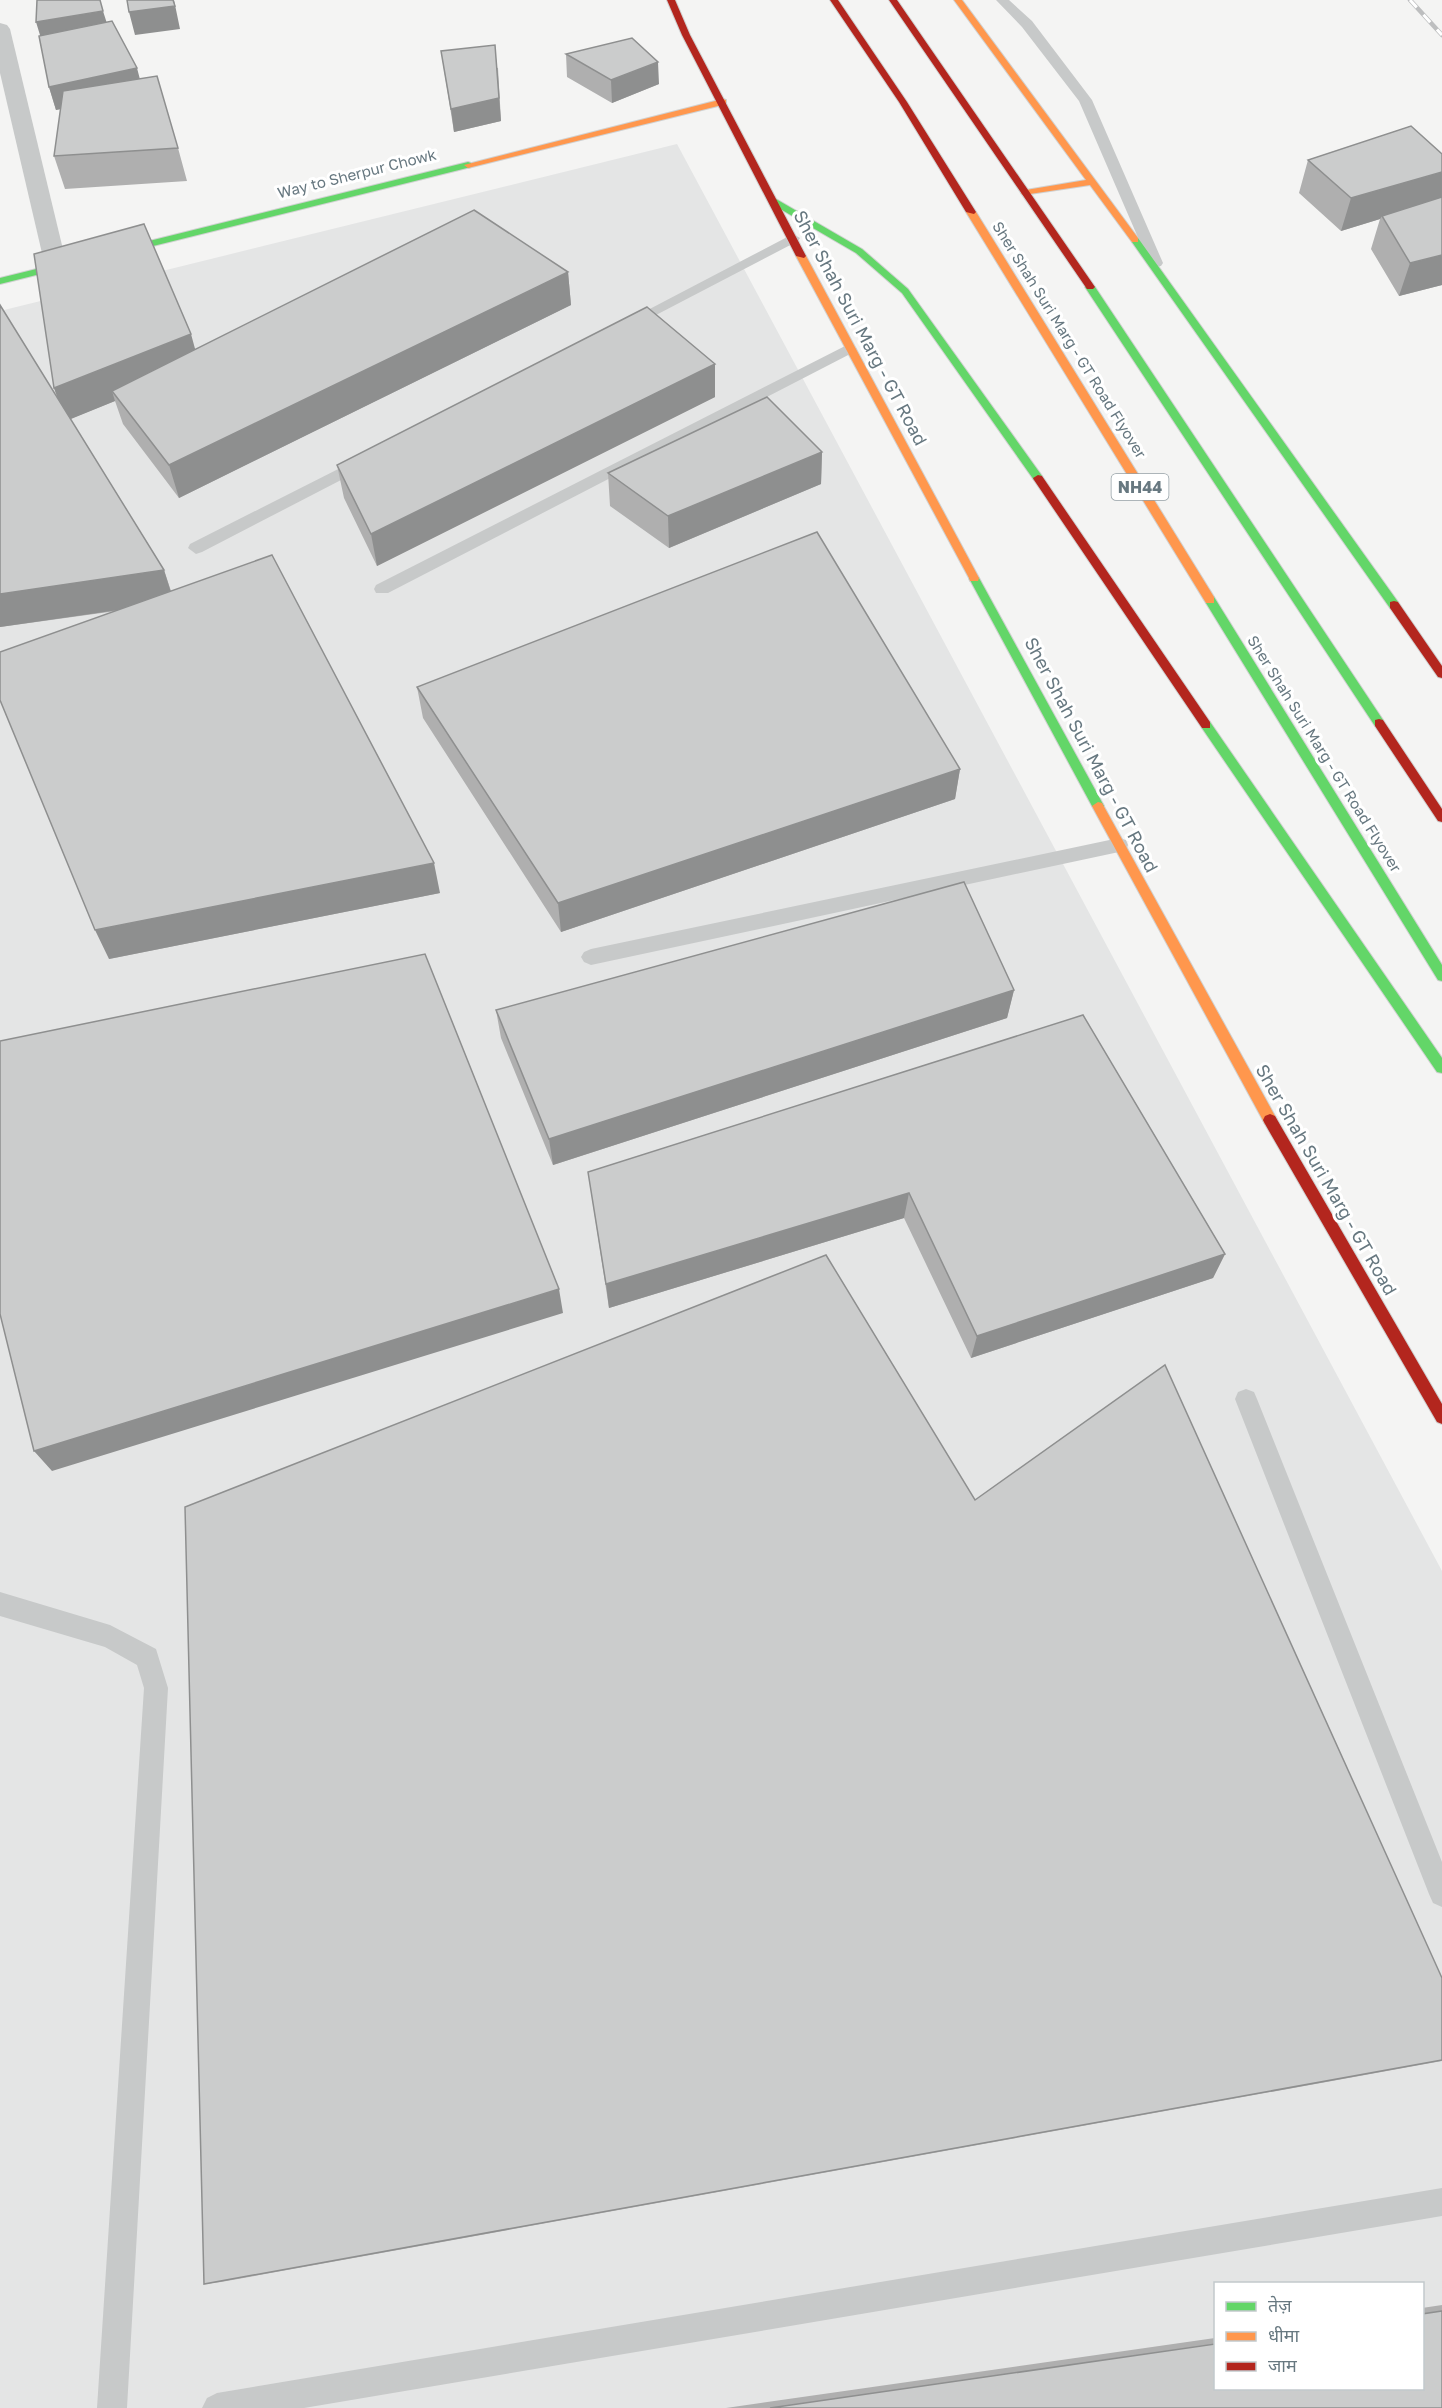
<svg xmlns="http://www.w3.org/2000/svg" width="1442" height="2408" font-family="'Golos Text','Noto Sans Devanagari',sans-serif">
  <rect width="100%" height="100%" fill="#f4f4f3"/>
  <path fill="#e4e5e5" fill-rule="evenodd" d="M677,144L1442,1571V2408H0V311ZM1216,2284H1422V2388H1216Z"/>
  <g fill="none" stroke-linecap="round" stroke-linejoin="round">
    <defs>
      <path id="fast" d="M468,162L471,163V167L0,284V278Z
        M770,199H776L862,249L908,289L1042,476V480H1034L902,293L856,253L770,203Z
        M1132,238H1138L1398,602V608H1390L1132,242Z
        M1090,284L1095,287L1383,720V726H1375L1085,287Z
        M974,574L979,578L1104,806L1102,809L1098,810L1092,806L969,578Z
        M1210,596L1214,597L1442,965V981L1438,980L1206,603V597Z
        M1206,721L1210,722L1442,1058V1073L1437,1072L1202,728V722Z"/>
      <path id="slow" d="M954,0H962L1138,238V242H1132L1090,185L1023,195L1021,193L1026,190L1086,180Z
        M723,99L726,100V104L468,168L464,165Z
        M968,210L976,212L1214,597V603H1206L966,212Z
        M801,253L806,256L979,578L978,581H970L969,578L796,256Z
        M1098,802L1102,803L1275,1116L1277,1120L1275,1124H1265L1092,806Z"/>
      <path id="jam" d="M667,0H675L690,35L806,256L804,258L796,256L682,35Z
        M830,0H838L907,102L976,212L974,214L966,212L899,102Z
        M889,0H897L1095,287L1093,289H1087Z
        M1038,475L1042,476L1210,722V728H1202L1034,480L1033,478Z
        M1394,601L1398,602L1442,666V678L1438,677L1390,608V602Z
        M1379,719L1383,720L1442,809V822L1438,821L1375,726V720Z
        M1270,1114L1275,1116L1442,1404V1424L1437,1422L1265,1124L1263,1120L1265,1116Z"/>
    </defs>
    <use href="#fast" stroke="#d0d1d1" stroke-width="2"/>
    <use href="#slow" stroke="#d0d1d1" stroke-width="2"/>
    <use href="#jam" stroke="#d0d1d1" stroke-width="2"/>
    <path fill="#c7c9c9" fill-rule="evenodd" d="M996,0H1009L1032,21L1092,100L1163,263L1161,266L1156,267L1149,263L1079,101L1022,27Z
      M793,234L800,238L798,241L633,327H623L621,324Z
      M849,344L857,349L854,352L388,593H376L374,589L376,585Z
      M364,456L372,461L370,465L202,552L196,554L188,548L190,544Z
      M1119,838L1126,840L1128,845L1126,850L1119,852L591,965L584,962L581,957L584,952L591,949Z
      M1246,1389L1254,1392L1257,1399L1442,1862V1907L1433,1903L1429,1894L1235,1399L1238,1392Z
      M0,1592L110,1625L156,1649L168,1688L127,2408H97L144,1688L137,1665L105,1647L0,1616Z
      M1442,2188V2216L304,2408H202L207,2398L217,2393Z"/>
    <path fill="#c7c9c9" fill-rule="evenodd" d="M0,23L7,25L10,29L67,266L64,271H48L45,266L0,73Z"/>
    <use href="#fast" fill="#63d668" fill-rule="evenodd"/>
    <use href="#slow" fill="#ff974d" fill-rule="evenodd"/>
    <use href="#jam" fill="#b3261e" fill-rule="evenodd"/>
    <defs>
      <path id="rail" d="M1410,0L1442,35"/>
    </defs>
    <use href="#rail" stroke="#bdbebf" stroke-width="4.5"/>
    <use href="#rail" stroke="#fff" stroke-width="3" stroke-dasharray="10" stroke-linecap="butt"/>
  </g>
  <path fill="#afafaf" d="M106,22L178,148L187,181L65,189L54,156L61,109L56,110L49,87Z
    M441,51L498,68L501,121L454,132Z
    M566,54L659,84L612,103L567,77Z
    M1411,126L1442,285L1399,296L1371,249L1380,219L1341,231L1299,193L1308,160Z
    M568,272L571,305L179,498L123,424L115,401L70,419L164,570L171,591L440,893L109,959L116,611L0,627L58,399L54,388L195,349Z
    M715,364V397L377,566L344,498L337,465Z
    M822,452L821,484L669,548L610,506L608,473Z
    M417,687L960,769L955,799L561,932L423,718Z
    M1014,990L1007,1018L553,1165L501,1038L496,1010Z
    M1083,1015L1225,1254L1213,1278L971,1358L904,1218L609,1308L588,1172Z
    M975,1500L1442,1978V2061L221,2282L204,2284Z
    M1442,2305V2408H726L1215,2338V2388H1422V2308Z"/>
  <path fill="#8e8f8f" d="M174,0L180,29L135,35L129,12Z
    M103,11L110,33L43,45L36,22Z
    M495,45L501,121L454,132L451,109Z
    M658,62L659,84L612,103L611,80Z
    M137,68L143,91L56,110L49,87Z
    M1442,172V202L1382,216L1380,219L1341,231L1351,198Z
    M1442,255V285L1399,296L1410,263Z
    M568,272L571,305L179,498L169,465Z
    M191,334L200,367L112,391L115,401L66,421L54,388Z
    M715,364V397L377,566L371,534Z
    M822,452L821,484L669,548L668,516Z
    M164,570L174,602L0,627V594Z
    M960,769L955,799L561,932L558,903Z
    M434,863L440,893L109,959L95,930Z
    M1014,990L1007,1018L553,1165L549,1139Z
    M909,1193L904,1218L609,1308L606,1284Z
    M1225,1254L1213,1278L971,1358L977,1336Z
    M559,1289L563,1313L52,1471L34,1451Z"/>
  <path fill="#cbcccc" stroke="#8e8f8f" stroke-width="1.5" d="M37,0H100L103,11L36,22Z
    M127,0H173L175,6L129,12Z
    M112,21L137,68L49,87L39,36Z
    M632,38L658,62L611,80L566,54Z
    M495,45L499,98L451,109L441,51Z
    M157,76L178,148L54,156L63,91Z
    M1411,126L1442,154V172L1351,198L1308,160Z
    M1442,197V255L1410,263L1382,216Z
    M474,210L568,272L169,465L112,391Z
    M144,224L191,334L54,388L34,254Z
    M0,305L164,570L0,594Z
    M647,307L715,364L371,534L337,465Z
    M767,397L822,452L668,516L608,473Z
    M817,532L960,769L558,903L417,687Z
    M272,555L434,863L95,930L0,700V652Z
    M964,882L1014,990L549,1139L496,1010Z
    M425,954L559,1289L34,1451L0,1314V1041Z
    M1083,1015L1225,1254L977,1336L909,1193L606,1284L588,1172Z
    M826,1255L975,1500L1165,1365L1442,1978V2060L204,2284L185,1507Z
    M1442,2311V2408H770L1215,2344V2388H1422V2314Z"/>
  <g text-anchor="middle" stroke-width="6" stroke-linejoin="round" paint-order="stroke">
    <g font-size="15" fill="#677880" stroke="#fff">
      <text transform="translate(357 174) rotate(-14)" y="5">Way to Sherpur Chowk</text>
      <text transform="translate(1069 340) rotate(58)" y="5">Sher Shah Suri Marg - GT Road Flyover</text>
      <text transform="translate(1324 754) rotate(58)" y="5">Sher Shah Suri Marg - GT Road Flyover</text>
    </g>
    <rect fill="#fff" stroke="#95a0a6" stroke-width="1.5" x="1111.5" y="474" width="57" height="26" rx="4.5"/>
    <g font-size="16" font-weight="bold" fill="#677880">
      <text x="1140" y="493">NH44</text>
    </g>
    <g font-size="18" fill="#677880" stroke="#fff">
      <text transform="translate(860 328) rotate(62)" y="6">Sher Shah Suri Marg - GT Road</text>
      <text transform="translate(1091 755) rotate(62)" y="6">Sher Shah Suri Marg - GT Road</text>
      <text transform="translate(1326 1180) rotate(60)" y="6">Sher Shah Suri Marg - GT Road</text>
    </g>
  </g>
  <rect x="1214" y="2282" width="210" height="108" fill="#ffffff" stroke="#c2c9cc" stroke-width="1.5"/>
  <rect x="1226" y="2302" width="30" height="9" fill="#63d668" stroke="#c2c9cc" stroke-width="1.5"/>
  <text x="1268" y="2312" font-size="18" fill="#677880">तेज़</text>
  <rect x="1226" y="2332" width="30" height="9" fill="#ff974d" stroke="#c2c9cc" stroke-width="1.5"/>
  <text x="1268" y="2342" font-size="18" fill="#677880">धीमा</text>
  <rect x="1226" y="2362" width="30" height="9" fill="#b3261e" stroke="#c2c9cc" stroke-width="1.5"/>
  <text x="1268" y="2372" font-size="18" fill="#677880">जाम</text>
</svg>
